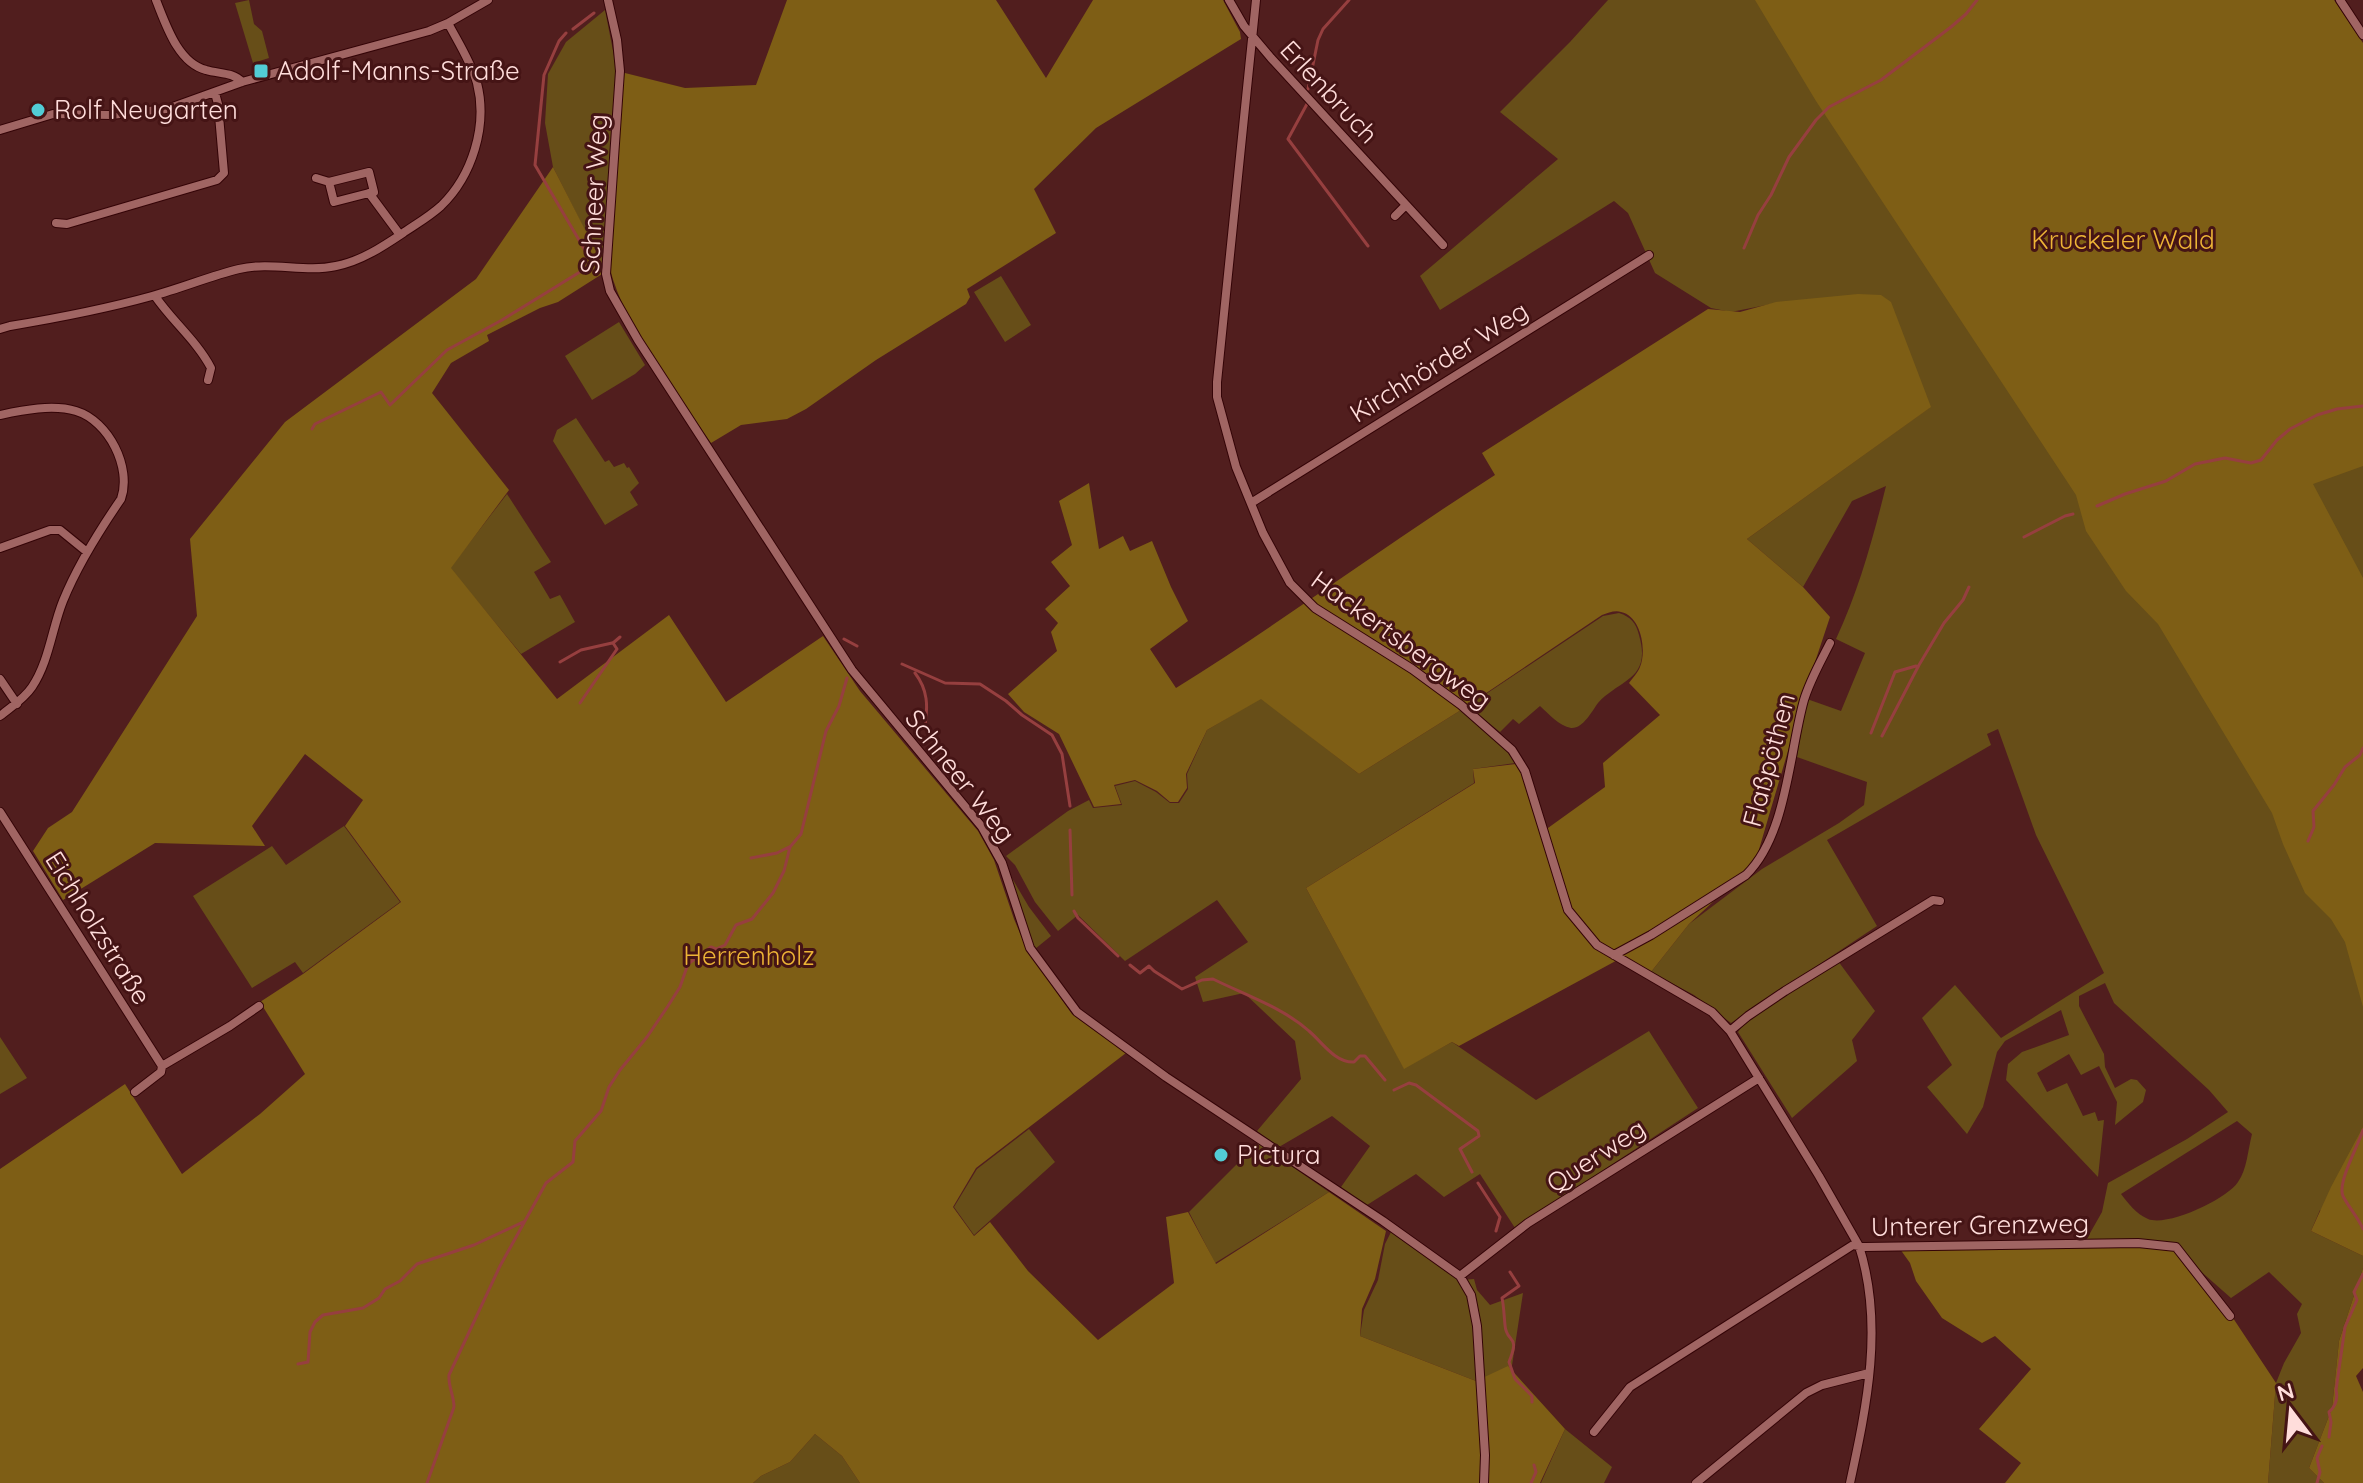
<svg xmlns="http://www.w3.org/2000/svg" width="2363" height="1483" font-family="Quicksand,sans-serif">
  <rect width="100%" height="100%" fill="#511e1e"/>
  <path fill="#674e18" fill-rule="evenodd" d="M249,0L254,24L262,31L269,58L253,63L235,3Z
    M1608,0H2332L2363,46V1241L2320,1210L2311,1231L2363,1256V1268L2339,1341L2332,1408L2309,1468L2324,1483H2268L2276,1383L2284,1363L2301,1333L2297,1314L2302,1304L2269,1272L2231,1298L2197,1268L2085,1242L2102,1212L2108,1183L2187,1139L2228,1112L2209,1090L2114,1003L2105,983L2079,996V1006L2104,1054L2105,1067L2115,1088L2131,1079L2137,1080L2146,1090L2143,1102L2115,1125L2117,1102L2099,1066L2081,1075L2069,1054L2037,1073L2047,1092L2067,1083L2083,1116L2095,1112L2098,1121L2104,1120L2098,1177L2006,1080L2008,1064L2022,1052L2069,1035L2061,1010L2005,1041L1997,1052L1983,1107L1967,1134L1927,1087L1952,1065L1922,1018L1955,985L2001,1038L2104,973L2036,835L1998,729L1987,734L1991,745L1827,840L1877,926L1731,1023L1694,995L1651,972L1689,924L1762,869L1839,823L1864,805L1867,782L1797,757L1807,699L1841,711L1865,653L1836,639C1859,590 1873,538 1886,486L1852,501L1803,587L1747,539L1929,408L1781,302L1731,312L1711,308L1655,273L1628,213L1614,201L1440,310L1420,276L1558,159L1500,112L1570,42ZM2237,1121L2252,1134C2248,1149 2247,1170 2238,1182C2227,1199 2168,1227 2148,1219C2136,1214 2128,1203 2121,1194Z
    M605,10L617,71L602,265L553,167L545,123L548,74L566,42Z
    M1001,276L1031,325L1005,342L974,292Z
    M619,322L645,365L635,374L592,400L565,356Z
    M576,418L605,462L609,460L614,467L624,463L627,468L629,467L639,483L630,492L638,505L605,525L553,441L557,430Z
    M507,494L551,562L534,572L550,599L560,595L575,622L521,654L450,568Z
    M1619,613C1631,617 1636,623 1639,635C1652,680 1620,679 1598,703C1592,711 1583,729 1571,728C1559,726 1549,714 1540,706L1519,724L1513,719L1500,732L1468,706L1603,616Z
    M1261,698L1359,774L1461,710L1507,751L1515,763L1473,769L1474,783L1306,888L1404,1068L1452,1042L1536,1100L1649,1031L1698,1108L1515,1228L1480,1174L1444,1197L1416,1174L1367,1205L1341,1187L1370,1146L1332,1116L1279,1147L1257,1131L1301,1079L1295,1041L1244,993L1203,1002L1195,977L1248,942L1217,900L1125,961L1078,915L1058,931L1035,902L1015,865L1006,856L1068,811L1089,800L1093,808L1122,805L1115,786L1135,781L1156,792L1170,803H1179L1188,789L1187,774L1207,730Z
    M344,826L400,902L303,973L295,962L252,988L193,896L272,846L286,865Z
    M1006,868L1029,907L1051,936L1035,949Z
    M1838,961L1875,1011L1852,1040L1857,1061L1792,1118L1738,1032L1750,1016Z
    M0,1037L27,1078L0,1094Z
    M1029,1129L1055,1162L974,1235L954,1207L977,1169Z
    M1258,1143L1329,1192L1215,1263L1189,1212Z
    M1391,1232L1447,1272L1462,1280L1474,1279L1477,1290L1490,1305L1523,1293L1511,1372L1476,1381L1360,1336L1364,1310L1378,1280L1385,1244Z
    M1565,1429L1612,1467L1604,1483H1541Z
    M815,1434L842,1456L860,1483H753L761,1476L790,1462Z"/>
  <path fill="#7e5e15" d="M787,0H996L1046,78L1093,0H1223L1240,32L1241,39L1096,128L1034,189L1056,233L967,289L970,297L966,304L876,360L806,409L787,419L741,425L711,443C678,393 624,326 610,269L558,302L540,308L487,335L489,341L451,363L432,393L509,490L451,568L557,699L669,615L726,702L823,636L860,691L978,831L994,860L1014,919L1027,950L1072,1014L1126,1053L976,1168L953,1207L974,1236L990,1222L1028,1271L1098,1340L1174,1283L1166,1217L1188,1212L1216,1264L1329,1192L1386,1231L1375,1279L1362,1309L1360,1336L1476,1381L1508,1366L1565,1429L1540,1483H860L842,1456L815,1434L790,1462L761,1476L753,1483H0V1169L125,1084L182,1174L260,1114L305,1074L260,1002L303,974L401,902L345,826L363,800L305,754L252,826L265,846L155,843L63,900L33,851L48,828L72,812L197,616L190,539L285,422L476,279L553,167L602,263L617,71L685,88L756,85Z
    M1755,0H2334L2363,43V466L2313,484L2363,578V1007L2345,942L2331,919L2305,893L2283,844L2272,813L2158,624L2126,591L2086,531L2076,495L1816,101Z
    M1858,294L1881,295L1891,302L1931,407L1747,539L1803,587L1830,617L1808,683L1755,863L1689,924L1651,972L1623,957L1459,1046L1452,1042L1404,1069L1306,888L1475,783L1473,769L1516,764L1522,773L1541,833L1605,787L1603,763L1660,715L1629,683C1633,678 1638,672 1640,667C1647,650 1641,616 1621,612C1615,610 1608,613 1602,615L1461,710L1359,774L1261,699L1207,730L1186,774L1187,788L1178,802H1170L1157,791L1135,780L1114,785L1121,804L1094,807L1059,734L1024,712L1008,694L1057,651L1051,632L1058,623L1045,609L1070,586L1051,562L1072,545L1059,501L1089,483L1099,549L1123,536L1130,551L1152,541L1171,587L1188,621L1150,649L1176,688C1285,620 1387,544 1495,475L1482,453L1708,309L1740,312L1776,302Z
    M2363,1127V1256L2311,1231L2331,1187Z
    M2141,1245L2174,1247L2233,1318L2276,1383L2268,1483H2005L2021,1463L1979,1429L2031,1369L1995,1336L1982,1343L1942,1318L1916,1281L1910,1263L1900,1249Z
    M2363,1268V1368L2356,1376L2363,1392V1483H2324L2309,1468L2332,1408L2339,1341Z"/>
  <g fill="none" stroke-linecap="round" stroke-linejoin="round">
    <path stroke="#963f3f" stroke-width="3" d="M573,29L594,13
      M566,33L559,41L544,75L535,165L589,257
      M1308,89L1318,40L1323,29L1349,0
      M1307,104L1288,139L1368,246
      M1744,248L1758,215L1771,195L1789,157L1816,120L1829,107L1881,80L1951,27L1966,14L1977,0
      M312,429L315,424L381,392L390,405L447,350L502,320L588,267
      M2097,506L2125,494L2166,481L2195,464L2225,458L2251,463L2261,460L2277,440L2290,429L2317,415L2337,409L2363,406
      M2024,537L2065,516L2073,514
      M844,639L857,646
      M560,662L581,650L612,643
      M902,664L945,683L980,684L1006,701L1022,715L1052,735L1062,754L1070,806
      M915,673C928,690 928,706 925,726
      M580,703L617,649L613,643L620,637
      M1871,733L1895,672L1916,666
      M1882,736L1919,665L1944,623L1963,600L1969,587
      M1070,830L1072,895
      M2308,841L2314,827L2313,811L2334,785L2345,767L2360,755L2363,748
      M751,858L777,853L789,847
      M1074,911L1078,918L1118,956
      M1130,965L1140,973L1149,966L1154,971L1182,989L1202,980L1213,979C1245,995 1282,1007 1309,1031C1322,1042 1335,1063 1354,1062L1360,1056H1365L1385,1080
      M1394,1090L1409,1083L1416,1085L1478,1131L1479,1136L1460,1149L1472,1172
      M2363,1130C2358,1146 2337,1183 2343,1196C2349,1208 2358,1217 2363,1229
      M1478,1183L1500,1217L1496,1231
      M1510,1272L1519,1286L1502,1298C1504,1307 1504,1316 1505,1325C1506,1344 1521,1333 1509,1362L1515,1379L1532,1396V1402
      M298,1364L308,1362L310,1332L315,1322L323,1315L363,1308L379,1298L385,1289L400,1281L417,1264L474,1245L523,1222
      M2329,1437L2331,1422L2329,1412C2336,1406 2338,1399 2336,1390L2345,1327L2357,1300L2354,1292L2363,1274
      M427,1483L454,1407C454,1395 448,1387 449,1375L500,1266L546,1183L573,1162L575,1141L601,1111L609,1087L620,1070L647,1037L668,1006L680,987L688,964L711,947L716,949L725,945L736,925L752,919L773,893L784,871L790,847L801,834L826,731L839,706L847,678
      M1531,1483L1536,1472L1534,1465
      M2317,1483L2320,1472L2317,1458L2322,1446"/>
    <defs>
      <path id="street" d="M156,0C166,25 178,63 206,70C219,74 233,72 242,82
        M608,0L617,40L620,71L606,274L610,291L638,340L852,670L982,827L1002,863L1030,948L1077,1012L1166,1077L1383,1221L1460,1276L1471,1295L1477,1326L1485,1455L1484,1483
        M1229,0L1244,26L1271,58L1443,245
        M1256,0L1217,382V397L1236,467L1263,533L1290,583L1315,608L1412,669L1461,705L1512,750L1525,771L1568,910L1597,945L1712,1012L1730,1031L1819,1176L1859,1246C1884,1324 1867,1405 1850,1483
        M2340,0L2363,35
        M0,130L53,114L111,115L167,109L242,82L429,31L448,23L488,0
        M316,178L329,182
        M369,193L334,202L329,182L369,172L374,192L369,193L400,235
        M1395,216L1406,205
        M56,223L67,224L217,180L224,173L218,104L215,93
        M155,296C172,321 197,341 211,368L208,380
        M0,329L10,326C58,318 105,309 152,296C182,288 210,276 239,269C272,261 304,273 336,266C362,261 385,245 406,231C418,223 430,216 441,206C472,176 488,126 477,83C471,62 458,42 448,23
        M0,415C23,410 53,404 76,411C109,421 132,468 121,499C99,531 78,564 63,601C52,628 49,662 32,687C24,699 11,707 0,716
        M1251,503L1649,255
        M0,548L50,530H60L87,552
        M0,679L17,704
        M0,812L162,1066L230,1026L259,1006
        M1614,955L1651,935L1746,875C1787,835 1789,753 1804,700C1810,680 1821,661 1830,643
        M1730,1031L1748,1016L1785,991L1933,900L1940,901
        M135,1092L161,1072L162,1066
        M1460,1276L1528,1223L1759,1078
        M1594,1432L1630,1387L1853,1245L1865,1247L2138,1243L2176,1247L2230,1316
        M1696,1483L1806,1393L1822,1385L1869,1373"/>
    </defs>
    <use href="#street" stroke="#340407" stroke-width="10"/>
    <use href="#street" stroke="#a06563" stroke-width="8"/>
  </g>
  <g fill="#52ccd5" stroke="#451415" stroke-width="3">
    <rect x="253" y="63" width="16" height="16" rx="4"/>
    <circle cx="38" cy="110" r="8"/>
    <circle cx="1221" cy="1155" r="8"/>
  </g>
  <g text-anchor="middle" stroke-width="6" stroke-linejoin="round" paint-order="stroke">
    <g font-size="26" fill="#ffdddb" stroke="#451415" text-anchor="start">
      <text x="277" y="80">Adolf-Manns-Straße</text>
      <text x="54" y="119">Rolf Neugarten</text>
      <text x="1237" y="1164">Pictura</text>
    </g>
    <g font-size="26" fill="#ffdddb" stroke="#451415">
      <text transform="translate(1329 92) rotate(47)" y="9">Erlenbruch</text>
      <text transform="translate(594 194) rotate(-87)" y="9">Schneer Weg</text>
      <text transform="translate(1439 362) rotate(-32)" y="9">Kirchhörder Weg</text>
      <text transform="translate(1401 640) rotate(36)" y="9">Hackertsbergweg</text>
      <text transform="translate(1769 760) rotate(-75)" y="9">Flaßpöthen</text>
      <text transform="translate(960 776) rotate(52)" y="9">Schneer Weg</text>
      <text transform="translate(98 928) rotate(58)" y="9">Eichholzstraße</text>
      <text transform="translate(1596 1156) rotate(-33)" y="9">Querweg</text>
      <text transform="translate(1980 1225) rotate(-1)" y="9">Unterer Grenzweg</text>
    </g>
    <g font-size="26" fill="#edb436" stroke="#451415">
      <text x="2123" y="249">Kruckeler Wald</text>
      <text x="749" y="965">Herrenholz</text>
    </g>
  </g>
  <g transform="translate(2291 1411) rotate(344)" stroke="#451415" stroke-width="6" paint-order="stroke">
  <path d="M0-6L14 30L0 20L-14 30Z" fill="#ffdddb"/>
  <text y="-12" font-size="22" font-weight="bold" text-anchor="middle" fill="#ffdddb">N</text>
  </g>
</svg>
